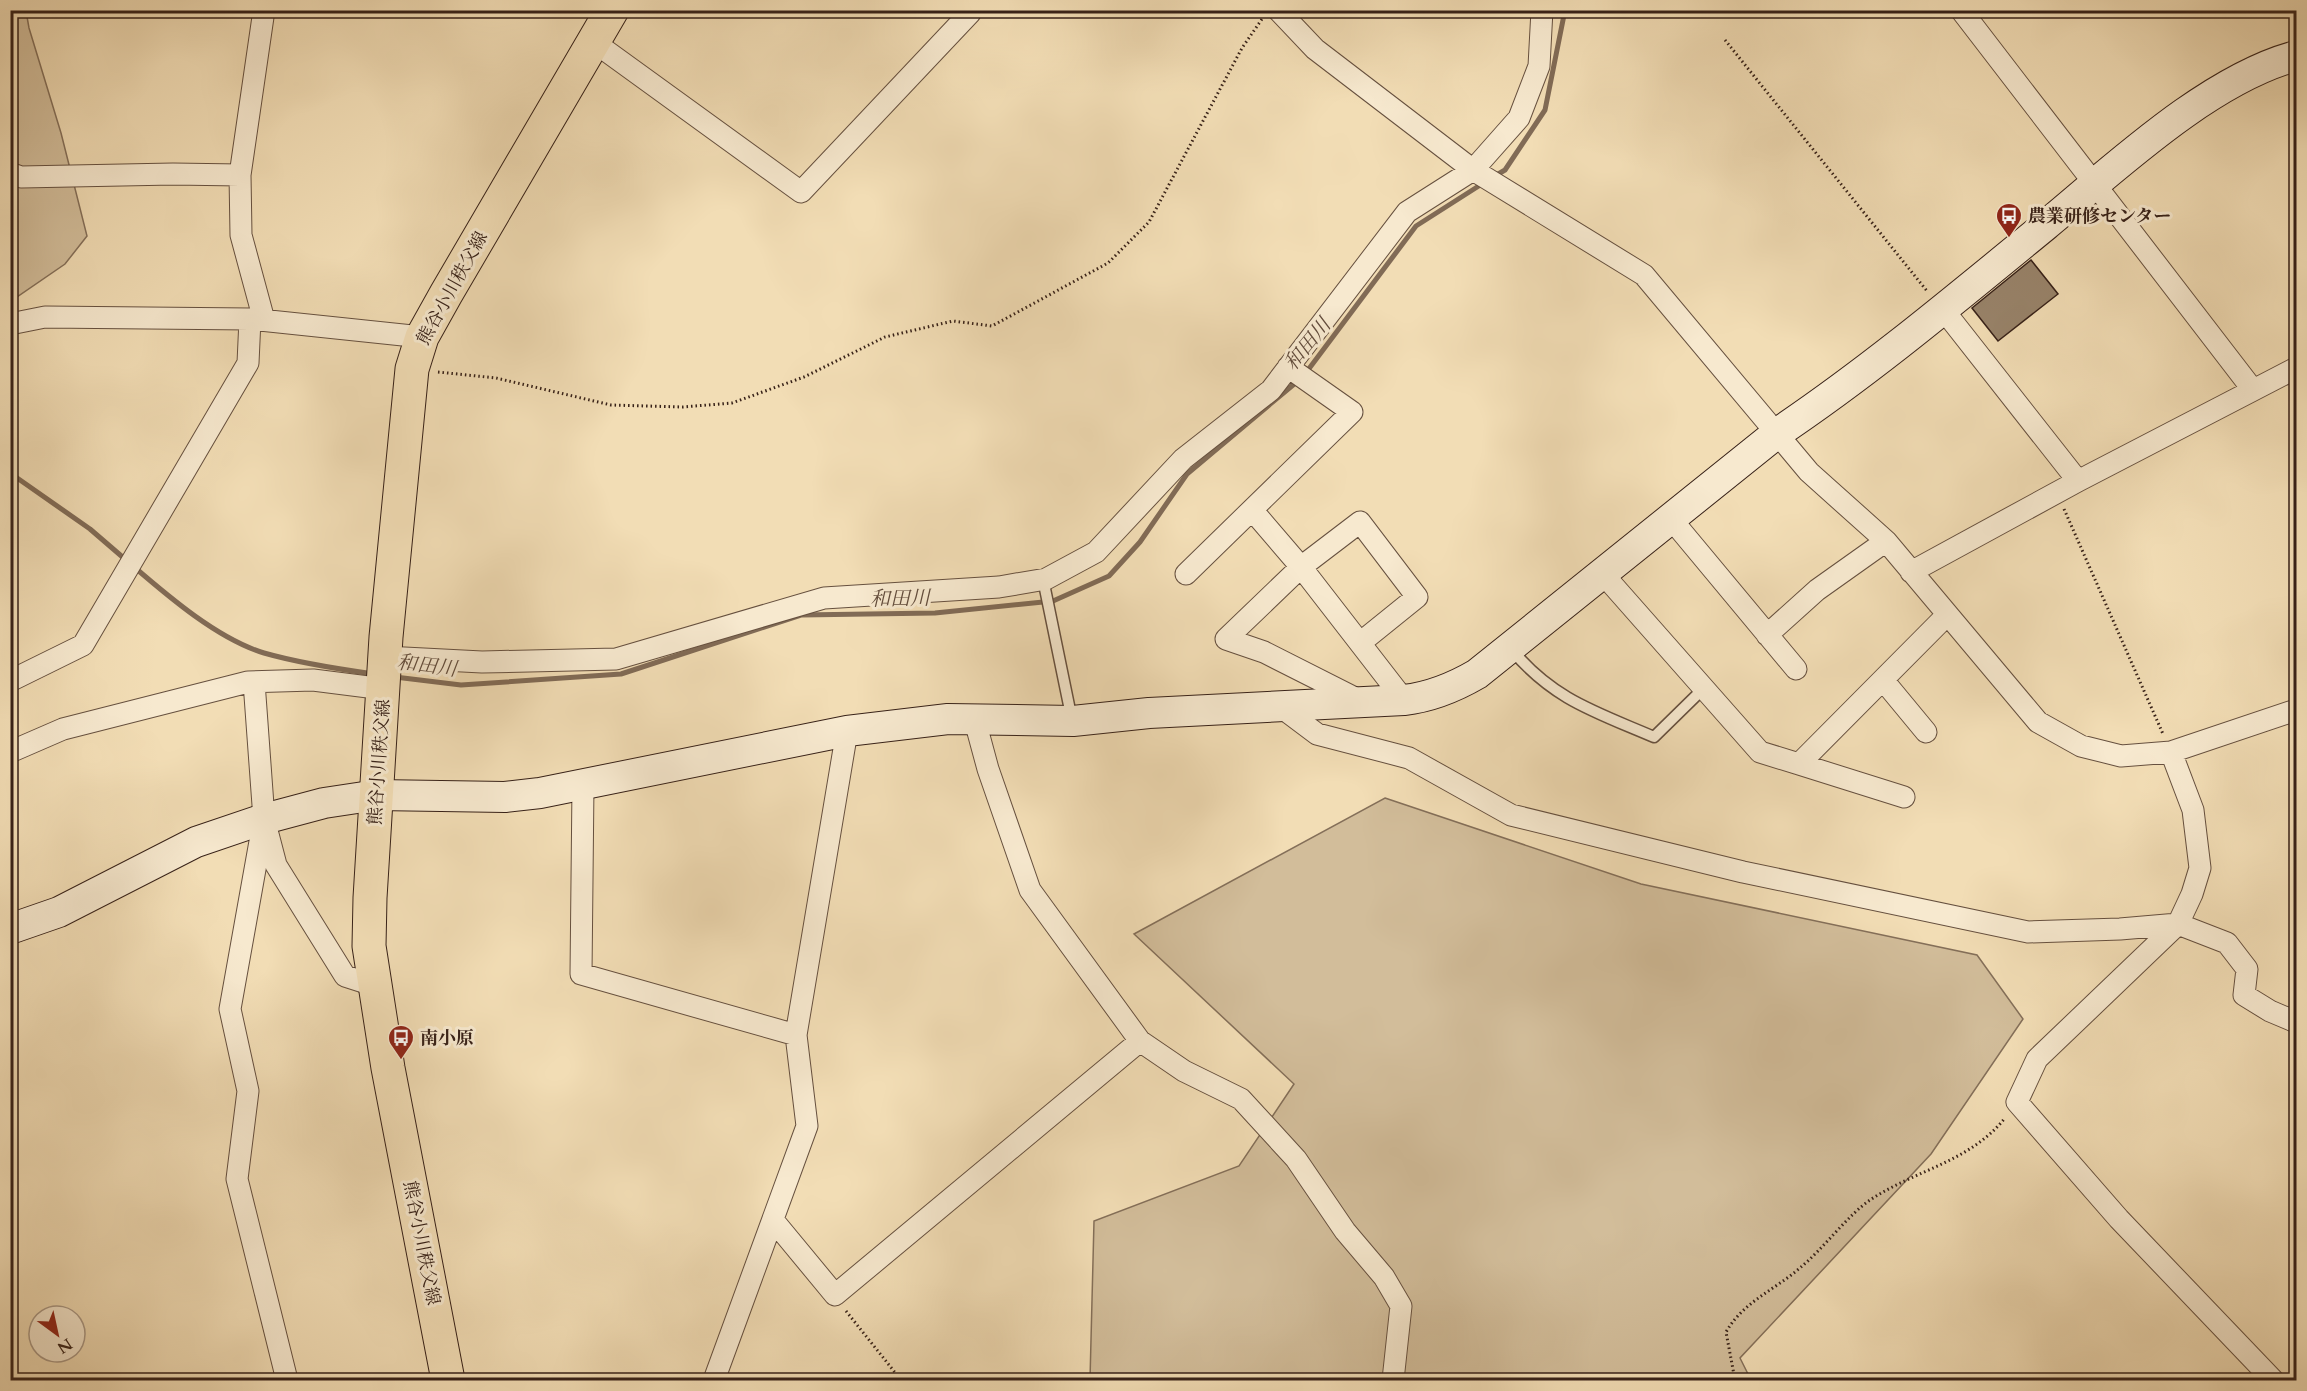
<svg xmlns="http://www.w3.org/2000/svg" width="2307" height="1391" font-family="Cardo,'Noto Serif JP',serif">
  <rect width="100%" height="100%" fill="#f2ddb5"/>
  <filter id="stains"><feTurbulence type="fractalNoise" baseFrequency=".00333" numOctaves="4"/><feColorMatrix values="0 0 0 0 .2 0 0 0 0 .09 0 0 0 0 .02 0 0 0 .5 -.17"/></filter>
  <radialGradient id="worn" r=".72"><stop offset=".6" stop-color="#630" stop-opacity="0"/><stop offset="1" stop-color="#630" stop-opacity=".3"/></radialGradient>
  <path fill="#d2bd9a" stroke="#846f59" stroke-width="1.5" d="M11,11H26L29,28L61,133L87,236L65,264L11,301Z
    M1385,798L1641,884L1977,955L2023,1019L1931,1154L1740,1358L1751,1380H1090L1094,1221L1239,1166L1294,1084L1134,934Z"/>
  <g fill="none" stroke-linecap="round" stroke-linejoin="round">
    <path stroke="#816b56" stroke-width="5" d="M1493,177L1505,170L1545,110L1565,10
      M1305,374L1416,226L1485,182
      M10,473L90,529L126,560
      M133,566C169,597 218,639 264,653C299,663 338,669 374,674
      M395,677L461,685L621,674L801,615L935,613L1053,601L1109,576L1140,542L1187,474L1299,380"/>
  </g>
  <path fill="#98836a" stroke="#372118" stroke-width="1.5" d="M2031,260L2058,294L1998,341L1972,308Z"/>
  <g fill="none" stroke-linecap="round" stroke-linejoin="round">
    <defs>
      <path id="lane" d="M1043,579L1072,720
        M1512,650C1554,700 1596,712 1654,737L1704,688"/>
      <path id="street" d="M1278,10L1315,49L1473,170L1644,275L1809,472L1886,541L2038,722L2081,746L2121,756L2171,752L2296,710
        M1961,10L2253,390
        M594,42L801,192L970,13L967,10
        M10,173L21,177L173,174L240,175
        M1942,308L2078,481
        M264,320L241,235L240,175L264,10
        M10,324L45,317L250,319L422,337
        M1253,511L1301,567L1404,700
        M1672,520L1796,669
        M1911,572L2078,481L2296,368
        M1186,574L1352,412L1288,367
        M1603,574L1760,752L1799,764L1947,615
        M1767,635L1817,590L1886,541
        M1360,643L1417,597L1360,522L1301,567L1226,639L1264,652L1361,701
        M385,657L482,662L616,659L824,598L999,587L1046,579L1096,552L1183,459L1271,390L1407,212L1473,170L1519,118L1539,66L1542,10
        M1883,680L1926,732
        M10,681L83,645L248,363L250,319
        M254,682L264,819L276,865L345,976L373,985
        M1281,707L1317,734L1409,758L1511,815L1743,872L2028,932L2120,929L2178,924L2227,943L2247,969L2244,995L2270,1011L2296,1022
        M975,721L988,769L1030,890L1140,1041L1184,1071L1241,1099L1296,1159L1345,1231L1384,1277L1401,1306L1393,1380
        M10,752L63,729L248,682L313,680L384,689
        M2171,752L2193,810L2200,868L2192,894L2178,924L2037,1059L2017,1102L2119,1219L2273,1380
        M1799,764L1904,797
        M583,785L581,974L796,1035
        M264,819L230,1009L248,1091L237,1179L287,1380
        M773,1220L835,1295L1140,1041
        M714,1380L807,1126L796,1035L847,731"/>
      <path id="secondary" d="M10,929L59,912L196,842L264,819L324,803L377,795L505,797L540,793L847,731L948,719L1073,721L1149,713L1404,700C1431,697 1453,688 1477,674L1776,434C1870,371 1958,297 2046,225C2115,168 2209,79 2296,56"/>
      <path id="primary" d="M448,1380L388,1068L369,946L370,898L386,637L412,369L422,337L446,294L612,10"/>
    </defs>
    <use href="#lane" stroke="#66503f" stroke-width="13"/>
    <use href="#street" stroke="#66503f" stroke-width="23"/>
    <use href="#secondary" stroke="#372118" stroke-width="32"/>
    <use href="#primary" stroke="#372118" stroke-width="35"/>
    <path stroke="#372118" stroke-width="3" stroke-dasharray="1.5 3" stroke-linecap="butt" d="M1725,40L1927,291
      M438,372L496,378L611,405L683,407L732,403L804,377L885,337L953,321L992,326L1108,263L1149,222L1242,48L1262,19
      M2064,509L2163,734
      M846,1311L901,1380
      M1735,1380L1726,1332C1744,1301 1775,1290 1801,1267C1823,1249 1848,1215 1870,1200C1915,1170 1970,1162 2005,1118"/>
    <use href="#lane" stroke="#f7e9cf" stroke-width="10"/>
    <use href="#street" stroke="#f7e9cf" stroke-width="21"/>
    <use href="#secondary" stroke="#f7e9cf" stroke-width="30"/>
    <use href="#primary" stroke="#f2ddb5" stroke-width="33"/>
  </g>
  <defs>
    <symbol id="bus-pin" viewBox="-11 -11 22 30"><path d="M0 17L-7.5 6A9.5 9.5 0 1 1 7.5 6Z" fill="#8f2418" stroke="#f7e9cf"/><path d="M-5-6H5V4H4V6H2V4H-2V6H-4V4H-5ZM-3.5-4V0h7V-4ZM-3.5 1.2v1.5H-2V1.2ZM2 1.2v1.5H3.5V1.2Z" fill="#fff"/></symbol>
  </defs>
  <g fill-rule="evenodd">
    <use href="#bus-pin" x="1994" y="201" width="30" height="40"/>
    <use href="#bus-pin" x="386" y="1023" width="30" height="40"/>
  </g>
  <g text-anchor="middle" stroke-width="6" stroke-linejoin="round" paint-order="stroke">
    <g font-size="18" font-weight="bold" fill="#372118" stroke="#f7e9cf" text-anchor="start">
      <text x="2028" y="222">農業研修センター</text>
      <text x="420" y="1044">南小原</text>
    </g>
    <g font-size="18" fill="#372118" stroke="#f7e9cf">
      <text transform="translate(452 288) rotate(-61)" y="6">熊谷小川秩父線</text>
      <text transform="translate(379 762) rotate(-86)" y="6">熊谷小川秩父線</text>
      <text transform="translate(422 1243) rotate(79)" y="6">熊谷小川秩父線</text>
    </g>
    <g font-size="20" font-style="italic" fill="#624c3c" stroke="#f7e9cf">
      <text transform="translate(1307 344) rotate(-51)" y="7">和田川</text>
      <text transform="translate(900 598) rotate(-1)" y="7">和田川</text>
      <text transform="translate(427 665) rotate(7)" y="7">和田川</text>
    </g>
  </g>
  <rect width="2307" height="1391" fill="none" stroke="#f2ddb5" stroke-width="36"/>
  <rect x="12" y="12" width="2283" height="1367" fill="none" stroke="#372118" stroke-width="3"/>
  <rect x="18" y="18" width="2271" height="1355" fill="none" stroke="#372118" stroke-width="1.5"/>
  <g transform="translate(57 1334) rotate(147)"><circle r="28" fill="#f7e9cf" stroke="#aa9986" stroke-width="1.5"/>
  <path d="M0-4.5L10 22L0 15L-10 22Z" fill="#8f2418"/>
  <text y="-9" font-size="16" font-weight="bold" text-anchor="middle" fill="#372118">N</text>
  </g>
  <rect width="100%" height="100%" filter="url(#stains)"/>
  <rect width="100%" height="100%" fill="url(#worn)"/>
</svg>
